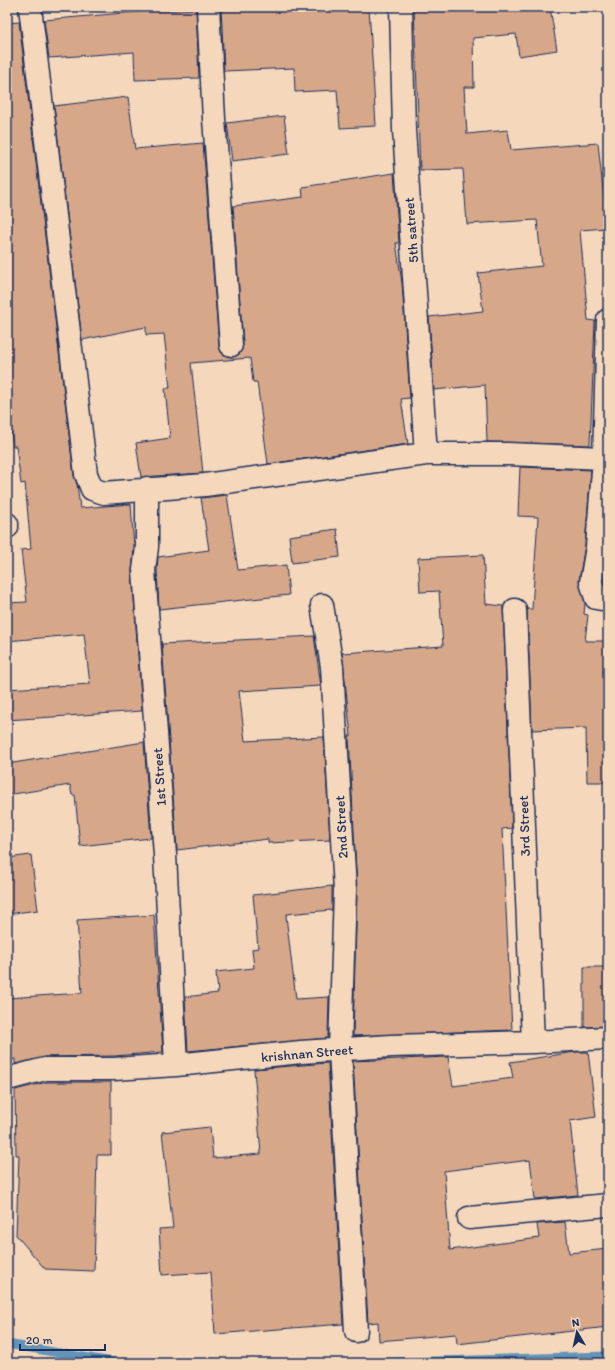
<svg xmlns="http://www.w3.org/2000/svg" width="615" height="1370" font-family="Itim,sans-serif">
  <rect width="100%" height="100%" fill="#f5d8bb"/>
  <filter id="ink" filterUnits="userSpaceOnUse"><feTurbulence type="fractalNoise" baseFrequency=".025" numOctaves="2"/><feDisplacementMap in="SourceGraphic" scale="8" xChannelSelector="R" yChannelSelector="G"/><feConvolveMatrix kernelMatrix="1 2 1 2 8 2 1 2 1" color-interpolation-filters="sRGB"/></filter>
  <g filter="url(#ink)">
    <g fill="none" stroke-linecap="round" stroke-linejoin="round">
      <path stroke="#6294b8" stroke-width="9" d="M7,1344L118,1363
        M372,1363L608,1356"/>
    </g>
    <path fill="#d7a789" stroke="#1b2f5e" d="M221,7H369L376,126L340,128L337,90L295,92L294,68L224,71Z
      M414,7H550L557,50L519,56L516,34L473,38L474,87H464L467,134L508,130L511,150L598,143L607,228L580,230L588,320L595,321L590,445L487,442L485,385L434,390L429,317L483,311L478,273L542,266L537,220L467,224L463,169L420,170Z
      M196,9L199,78L135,80L134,52L49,58L44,20L135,12Z
      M19,22L74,476L77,484L80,508L131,504L134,548L132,571L142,711L7,720V689L90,684L84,634L7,641V603L27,602L21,550L31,549L25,483L21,484L16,446H13L9,418H13L7,376V23Z
      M128,97L135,149L203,143L219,346L221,352L226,356L232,357L238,355L242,350L243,344L233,206L303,197L302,187L394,173L399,243H396L402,283L410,398L401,399L408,444L268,464L257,382H253L250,358L191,363L203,473L141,477L136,443L170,438L165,388H170L164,334L146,335V327L82,340L54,106Z
      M284,116L289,154L232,161L227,123Z
      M520,467L591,470L585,545L579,580L585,603L584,614L588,615L585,641H608V782H587L586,728L532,730L527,609H532L538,517L518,516Z
      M227,495L238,570L286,565L289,595L159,609L157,570L158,557L209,550L201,498Z
      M337,529L340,557L292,563L289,536Z
      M483,555L486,604L503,606L512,828L502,829L512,1030L353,1036L357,889L349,736H351L342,653L443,646L439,591L420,592L418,558Z
      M314,636L321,686L239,691L245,741L324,737L330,840L268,843V839L177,850L162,644Z
      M144,742L151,838L80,846L75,795H72L70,785L7,795V764Z
      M31,855L38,910L7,914V858Z
      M332,886V910L287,914L286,916L296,999L329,997L328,1038L188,1051L185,997L218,993L216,972L254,968L252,949L258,948L253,895Z
      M154,915L163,1052L114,1056L45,1057L15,1064V1059L8,1060L7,998L82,993L77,920Z
      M584,967H608V1026L584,1027Z
      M575,1052H588L596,1117L570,1121L578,1195L535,1199L530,1160L444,1171L450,1250L539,1238L537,1224L565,1222L569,1253L608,1249V1327L457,1344L456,1334L379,1341L378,1322L368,1323L353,1061L448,1057L453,1086L513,1078L510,1062Z
      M328,1063L343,1324L215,1334L211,1272L162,1275L159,1229L173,1228L162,1132L210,1127L213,1158L261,1154L254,1069Z
      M47,1082H111V1155H97L94,1271L45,1269L16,1235L19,1155H16L15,1090Z"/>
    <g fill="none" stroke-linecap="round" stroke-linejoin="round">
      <defs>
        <path id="street" d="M30,7L86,474L92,489L104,493L205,485L426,454H508L604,458L597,547L591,582L596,598L608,600
          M208,7L214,119L231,345
          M401,7L404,130L426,454
          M604,458L608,320
          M147,488V547L144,570L165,855L176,1065
          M7,524V527
          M322,605L332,667L345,890L340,1050L356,1331
          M515,610L533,1042
          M7,1079L45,1069H114L176,1065L301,1052L391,1046L533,1042L608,1038
          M469,1218L608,1205"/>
      </defs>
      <use href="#street" stroke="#1b2f5e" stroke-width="25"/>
      <use href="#street" stroke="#f5d8bb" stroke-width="22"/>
    </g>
  </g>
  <g text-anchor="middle" stroke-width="3.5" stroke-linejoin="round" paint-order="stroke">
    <g font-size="14" fill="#1b2f5e" stroke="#f5d8bb">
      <text transform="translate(411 230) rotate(-94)" y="5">5th satreet</text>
      <text transform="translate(159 777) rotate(-94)" y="5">1st Street</text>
      <text transform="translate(524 826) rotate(-92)" y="5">3rd Street</text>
      <text transform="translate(341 827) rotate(-93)" y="5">2nd Street</text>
      <text transform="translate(307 1053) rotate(-5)" y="5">krishnan Street</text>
    </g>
  </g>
  <rect width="615" height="1370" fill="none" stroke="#f5d8bb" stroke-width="24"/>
  <rect x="12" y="12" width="591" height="1346" fill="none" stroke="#1b2f5e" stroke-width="1.5" filter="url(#ink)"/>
  <g transform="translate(577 1332) rotate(351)" stroke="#f5d8bb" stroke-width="3" paint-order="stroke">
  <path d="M0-3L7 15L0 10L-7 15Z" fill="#1b2f5e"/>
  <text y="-6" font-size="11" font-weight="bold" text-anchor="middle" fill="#1b2f5e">N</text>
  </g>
  <path d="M20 1344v6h85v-6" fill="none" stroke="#1b2f5e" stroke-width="2"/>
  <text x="26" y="1344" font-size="12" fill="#1b2f5e" stroke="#f5d8bb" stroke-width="3" paint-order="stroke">20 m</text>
</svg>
